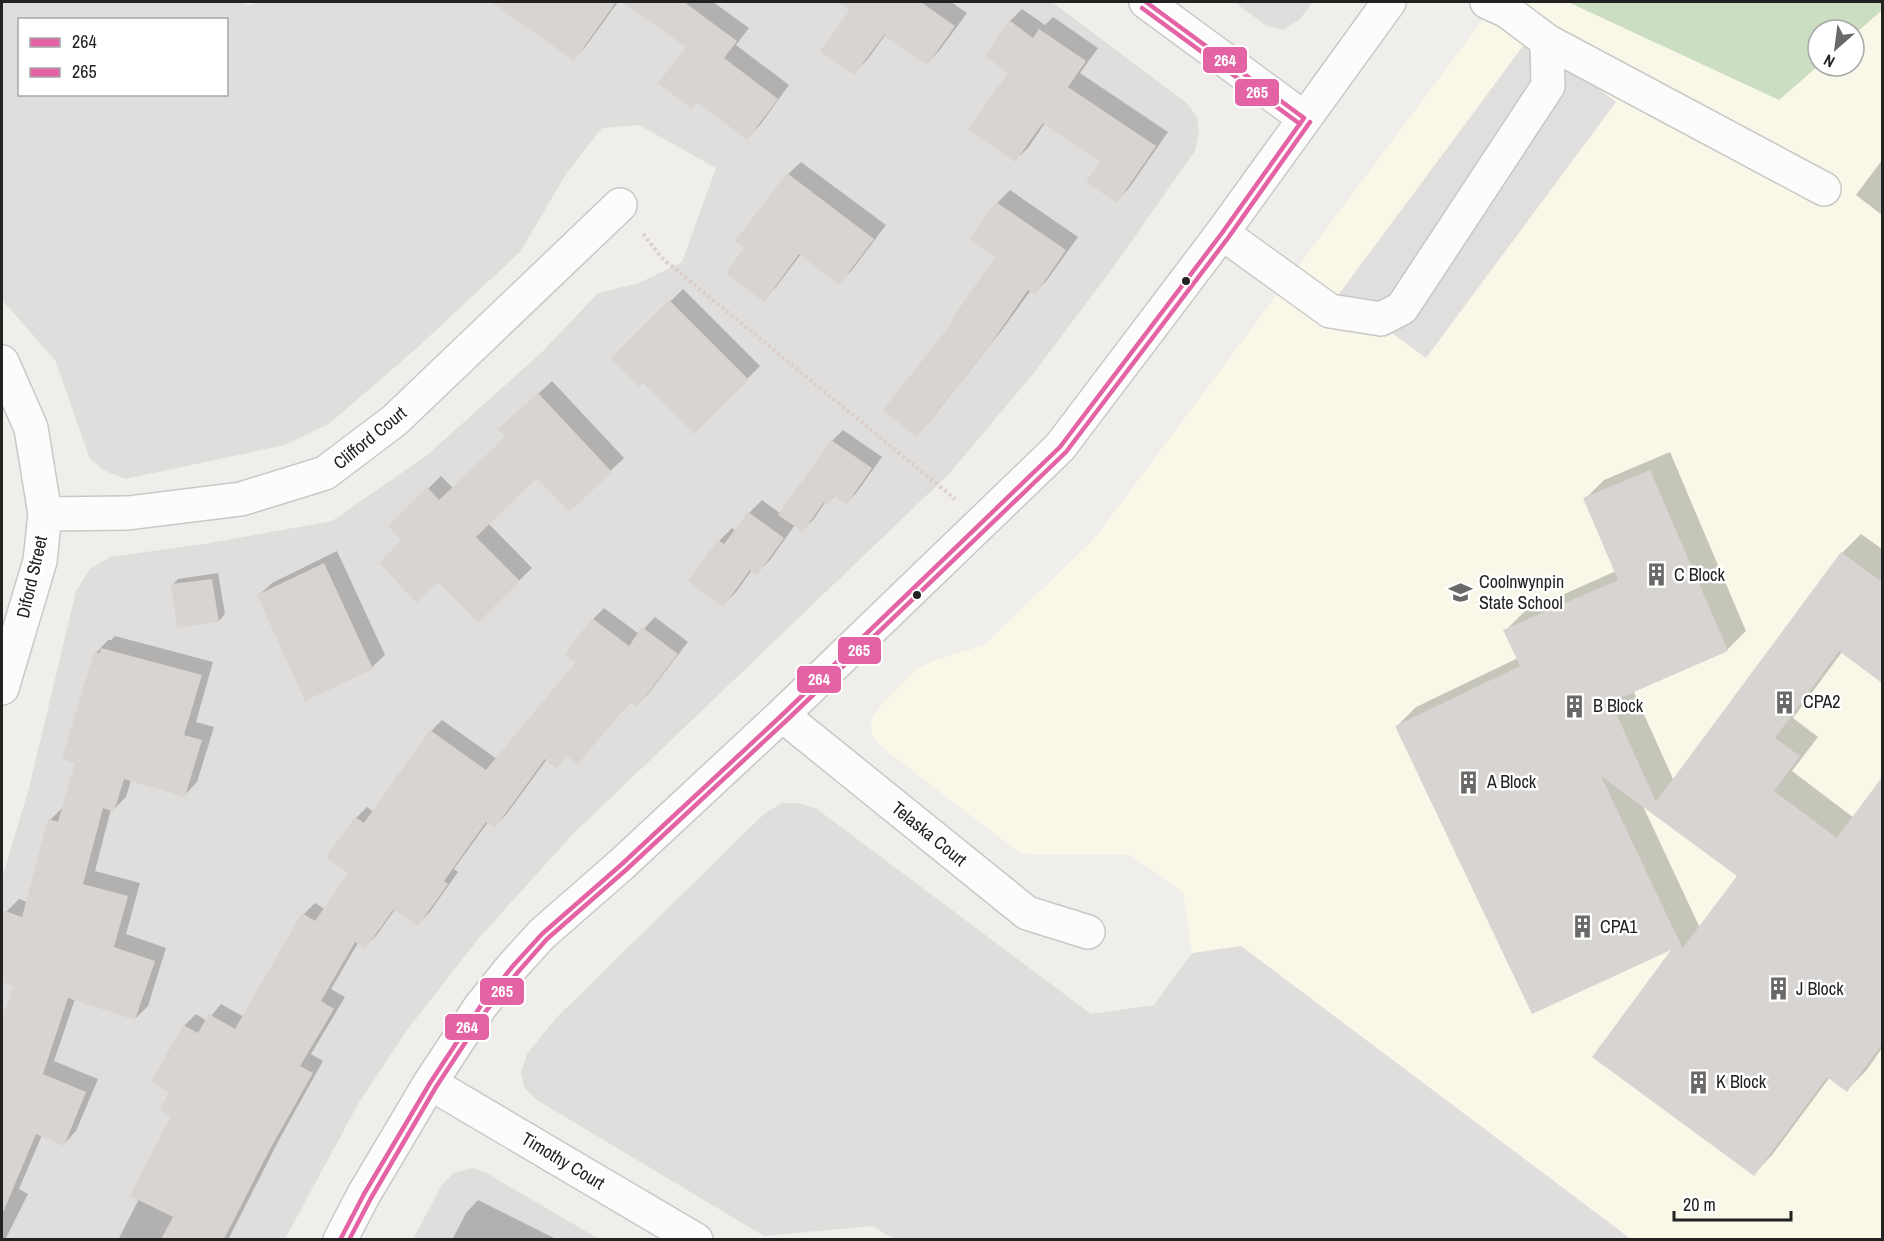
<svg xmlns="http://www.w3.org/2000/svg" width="1884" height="1241" font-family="'Archivo Narrow',sans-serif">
  <rect width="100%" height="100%" fill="#f0eeeb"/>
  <path fill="#dfdedc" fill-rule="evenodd" d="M2,2H237L250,5L263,2H1052L1189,105L1197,118L1199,132L1195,151L1109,273L1033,374L949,474L572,835L479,938L407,1030L358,1104L285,1239L2,1240V878L29,788L76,591L90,569L110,557L204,544L332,521L426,456L542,352L598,293L639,283L682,262L716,168L639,125L602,128L566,174L520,252L418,347L330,423L285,445L125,479L103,470L90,459L55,360L2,300ZM20,20H226V94H20Z
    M1234,2H1313L1300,19L1283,30L1267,26Z
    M782,803H799L817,809L1091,1014L1154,1005L1192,953L1241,945L1631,1239L895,1240L872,1226L764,1236L537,1100L524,1088L521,1072L527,1054L557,1017L765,813Z
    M473,1168L488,1174L599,1239H413L442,1185L453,1173Z"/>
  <path fill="#f8f7e8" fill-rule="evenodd" d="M1496,2H1882V1239H1631L1241,946L1192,953L1183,892L1130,855L1021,854L884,749L872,735L871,719L882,704L917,669L935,660L984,645L1094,539ZM1818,30H1854V66H1818Z"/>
  <path fill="#cbdec1" d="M1568,2H1882V10L1854,35V30H1818V66L1779,100Z"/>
  <path fill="#e0dfde" d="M1529,38L1616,102L1426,358L1339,294Z"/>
  <path fill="#0003" fill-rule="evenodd" d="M526,2H618L586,46L574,59L515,17Z
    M625,2H713L749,28L736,45L789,85L760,125L747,138L688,46Z
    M858,2H951L967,13L939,51L927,63L886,34L867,60L854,73L823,50Z
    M1022,9L1045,25L1053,17L1098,48L1080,73L1168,132L1129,188L1117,201L1102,161L1045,123L1028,148L1015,160L1010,72V21Z
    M1882,160V215L1856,195Z
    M801,162L886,225L852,270L839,283L801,254L776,287L764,300L746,248L788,174Z
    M1010,190L1078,237L1047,280L1035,293L1031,290L1002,330L929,422L917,435L956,320L997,256L971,239L997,203Z
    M683,289L760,366L694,432L643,381L613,358Z
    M552,381L624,458L569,510L537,476L488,523L532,568L478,621L390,526L441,476L453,488L507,437L513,417Z
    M843,430L882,457L857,492L846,503L836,495L828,503L826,501L814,519L803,530L795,525L770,560L757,573L752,570L736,592L723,605L690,580L719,541L732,528L736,531L749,513L762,500L781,514L832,441Z
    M1670,452L1746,631L1727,650L1633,690L1674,781L1842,553L1861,534L1882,549V682L1842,652L1793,718L1818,737L1792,771L1854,818L1882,780V1048L1866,1071L1847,1090L1830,1077L1772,1155L1754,1174L1676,946L1397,726L1416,707L1518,658L1505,631L1524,612L1616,571L1585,499L1604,480ZM1642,804L1739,876L1700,928Z
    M337,551L385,655L372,667L306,699L259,595L272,583Z
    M218,573L225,614L219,621L172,585L178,579Z
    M604,608L639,634L655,617L688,642L648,694L637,705L631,701L577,763L568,755L547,759L506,815L495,826L488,822L454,869L458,872L429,913L418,924L396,908L376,936L364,947L358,943L331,989L345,997L311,1054L323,1061L280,1138L228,1240H118L139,1199L173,1115L171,1092L153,1082L184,1026L196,1014L207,1021L221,1004L244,1017L304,914L315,903L325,909L350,873L356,818L367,807L374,812L431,731L442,720L497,759L578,661L593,619Z
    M115,636L213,662L196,722L214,727L197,782L185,795L131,780L126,797L113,810L111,809L95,871L140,883L126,934L166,948L148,1006L135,1019L75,999L54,1061L98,1079L76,1131L64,1144L42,1135L19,1189L28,1194L5,1240H2V1026L15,985L2,980V927L6,912L19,899L27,902L50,820L63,807L77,762L96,653L108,640H111Z
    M478,1200L558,1240H452L466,1213Z"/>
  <path fill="#d7d4d2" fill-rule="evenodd" d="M491,2H616L574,61Z
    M622,2H684L737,41L724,58L778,99L747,140L697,102L692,109L658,83L686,47Z
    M838,2H921L955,26L927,65L884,35L854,75L820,51L850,10Z
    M1009,20L1033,38L1039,29L1086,61L1068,87L1156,146L1117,203L1086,182L1100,162L1043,123L1015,162L968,129L1008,73L985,56Z
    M787,173L874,239L839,285L799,254L764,302L726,273L744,248L735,241Z
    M996,202L1066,250L1035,295L1028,290L990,345L917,437L883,410L954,320L952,319L995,257L969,239Z
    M669,300L749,380L694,434L643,383L639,387L611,358Z
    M538,393L612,472L569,512L537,478L476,537L520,581L478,623L438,582L417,603L379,563L402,540L388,526L427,487L439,500L505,437L498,429Z
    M831,440L872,468L846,505L834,496L828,505L824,502L803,532L778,515Z
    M1650,470L1728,651L1611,702L1656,802L1841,552L1882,582V683L1839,651L1775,738L1800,756L1774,791L1837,838L1882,777V1044L1847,1092L1827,1077L1754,1176L1592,1057L1671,950L1532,1014L1395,726L1520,666L1503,630L1618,580L1583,498ZM1601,776L1737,876L1682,949L1681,945Z
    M748,512L784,538L757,575L750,570L723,607L688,581L718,540L724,544Z
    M324,563L373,669L305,701L257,595Z
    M212,579L219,622L177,628L171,584Z
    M592,618L629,646L642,627L678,654L637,707L630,702L577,765L567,756L556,769L545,759L495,828L486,822L444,881L448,884L418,926L394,909L365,949L355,942L321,1001L334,1009L300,1066L313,1073L269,1151L224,1239H161L173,1217L130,1196L171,1116L160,1110L169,1092L151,1082L183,1025L198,1033L209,1014L235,1029L302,913L315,921L348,873L326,857L355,817L364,823L430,730L486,770L576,662L565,654Z
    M101,648L202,675L184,735L202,740L185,797L124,779L114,812L103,808L83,884L128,896L114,947L155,961L135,1020L68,998L43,1074L86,1092L64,1146L36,1134L2,1215V1009H6L13,986L2,982V910L22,917L48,819L58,822L75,763L62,759L94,652L100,653Z"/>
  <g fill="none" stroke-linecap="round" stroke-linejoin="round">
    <defs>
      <path id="minor" d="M1146,2L1304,118
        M1487,2L1507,11L1547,41L1824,189
        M1222,233L1330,311L1381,319L1402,308L1548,86L1547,41
        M2,362L31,428L45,514L40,561L2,688
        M45,514L128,513L241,499L325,473L395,420L620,205
        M782,715L1027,913L1088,932
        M430,1083L696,1240
        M340,1240L364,1194L430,1083L480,1007L512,967L542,934L622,864L782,715L1060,447L1222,233L1389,2"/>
    </defs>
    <use href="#minor" stroke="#c9c8c7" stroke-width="36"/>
    <path stroke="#dccecd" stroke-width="4" stroke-dasharray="3 3" stroke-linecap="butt" d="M643,234L662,258L955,499"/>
    <use href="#minor" stroke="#fdfcfc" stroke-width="33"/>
    <defs>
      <path id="bus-1" d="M1146,2L1304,118
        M340,1240L364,1194L430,1083L480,1007L512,967L542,934L622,864L782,715L1060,447L1222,233L1304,118"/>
      <path id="bus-2" d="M1142,8L1300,124
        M349,1240L371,1198L436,1087L486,1011L518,972L547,939L627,869L787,720L1066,452L1228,238L1310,122"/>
    </defs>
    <use href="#bus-1" stroke="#fff" stroke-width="9"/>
    <use href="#bus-2" stroke="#fff" stroke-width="9"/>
    <use href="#bus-1" stroke="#e463a4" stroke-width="4.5"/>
    <use href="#bus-2" stroke="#e463a4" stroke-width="4.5"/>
  </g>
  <defs>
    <symbol id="building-bare" viewBox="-9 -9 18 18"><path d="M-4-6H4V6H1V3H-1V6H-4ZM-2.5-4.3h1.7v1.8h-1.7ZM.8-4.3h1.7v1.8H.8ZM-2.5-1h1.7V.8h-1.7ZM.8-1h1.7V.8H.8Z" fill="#6a6968" stroke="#fff" stroke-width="2.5" paint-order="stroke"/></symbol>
    <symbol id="school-bare" viewBox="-9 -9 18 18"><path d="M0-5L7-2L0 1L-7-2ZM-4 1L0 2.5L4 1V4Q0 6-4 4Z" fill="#6a6968" stroke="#fff" stroke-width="2.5" paint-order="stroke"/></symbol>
  </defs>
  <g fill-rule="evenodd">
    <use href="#building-bare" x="1640" y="558" width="33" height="33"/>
    <use href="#school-bare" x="1444" y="576" width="33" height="33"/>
    <use href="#building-bare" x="1768" y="686" width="33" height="33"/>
    <use href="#building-bare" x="1558" y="690" width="33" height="33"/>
    <use href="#building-bare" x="1452" y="766" width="33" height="33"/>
    <use href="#building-bare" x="1566" y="910" width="33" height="33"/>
    <use href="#building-bare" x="1762" y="972" width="33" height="33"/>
    <use href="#building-bare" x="1682" y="1066" width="33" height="33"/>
  </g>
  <g fill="#222" stroke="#fff" stroke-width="2">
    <circle cx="1186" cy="281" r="5"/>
    <circle cx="917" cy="595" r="5"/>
  </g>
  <g text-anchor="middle" stroke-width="5" stroke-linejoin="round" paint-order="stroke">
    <g font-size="18" fill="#222" stroke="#fff">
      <text transform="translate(370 438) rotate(-39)" y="6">Clifford Court</text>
      <text transform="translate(32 577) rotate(-77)" y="6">Diford Street</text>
      <text transform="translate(929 834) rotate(39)" y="6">Telaska Court</text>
      <text transform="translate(563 1161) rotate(31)" y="6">Timothy Court</text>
    </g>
    <g font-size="18" fill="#222" stroke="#fff" text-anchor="start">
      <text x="1674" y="581">C Block</text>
      <text x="1479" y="588">Coolnwynpin<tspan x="1479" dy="21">State School</tspan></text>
      <text x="1803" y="708">CPA2</text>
      <text x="1593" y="712">B Block</text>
      <text x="1487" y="788">A Block</text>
      <text x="1600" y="933">CPA1</text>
      <text x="1796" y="995">J Block</text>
      <text x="1716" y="1088">K Block</text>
    </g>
  </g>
  <g stroke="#fff" stroke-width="2">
    <rect x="1202" y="46" width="46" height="28" rx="6" fill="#e463a4"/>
    <rect x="1234" y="78" width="46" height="29" rx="6" fill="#e463a4"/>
    <rect x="837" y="636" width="45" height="29" rx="6" fill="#e463a4"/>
    <rect x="796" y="665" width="46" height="29" rx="6" fill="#e463a4"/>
    <rect x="479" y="977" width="46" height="29" rx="6" fill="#e463a4"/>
    <rect x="444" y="1013" width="46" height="28" rx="6" fill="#e463a4"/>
  </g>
  <g font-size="16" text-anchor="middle" font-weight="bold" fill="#fff">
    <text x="1225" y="66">264</text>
    <text x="1257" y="98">265</text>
    <text x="859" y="656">265</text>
    <text x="819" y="685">264</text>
    <text x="502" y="997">265</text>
    <text x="467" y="1033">264</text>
  </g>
  <rect width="1884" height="1241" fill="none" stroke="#222222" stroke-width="6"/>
  <rect x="18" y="18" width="210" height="78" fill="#ffffff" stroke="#a7a7a7" stroke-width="1.5"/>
  <rect x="30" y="38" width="30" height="9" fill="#e463a4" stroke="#a7a7a7" stroke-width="1.5"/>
  <text x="72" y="48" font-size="18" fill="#222222">264</text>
  <rect x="30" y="68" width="30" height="9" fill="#e463a4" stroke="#a7a7a7" stroke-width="1.5"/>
  <text x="72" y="78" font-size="18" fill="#222222">265</text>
  <g transform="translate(1836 48) rotate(208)"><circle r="28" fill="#ffffff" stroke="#a7a7a7" stroke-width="1.5"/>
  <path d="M0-4.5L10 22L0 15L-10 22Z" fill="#6a6968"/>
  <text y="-9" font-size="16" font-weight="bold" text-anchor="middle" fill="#222222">N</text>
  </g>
  <path d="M1674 1211v9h117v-9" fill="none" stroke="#222222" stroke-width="3"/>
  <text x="1683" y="1211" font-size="18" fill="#222222" stroke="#ffffff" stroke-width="4.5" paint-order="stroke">20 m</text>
</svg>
